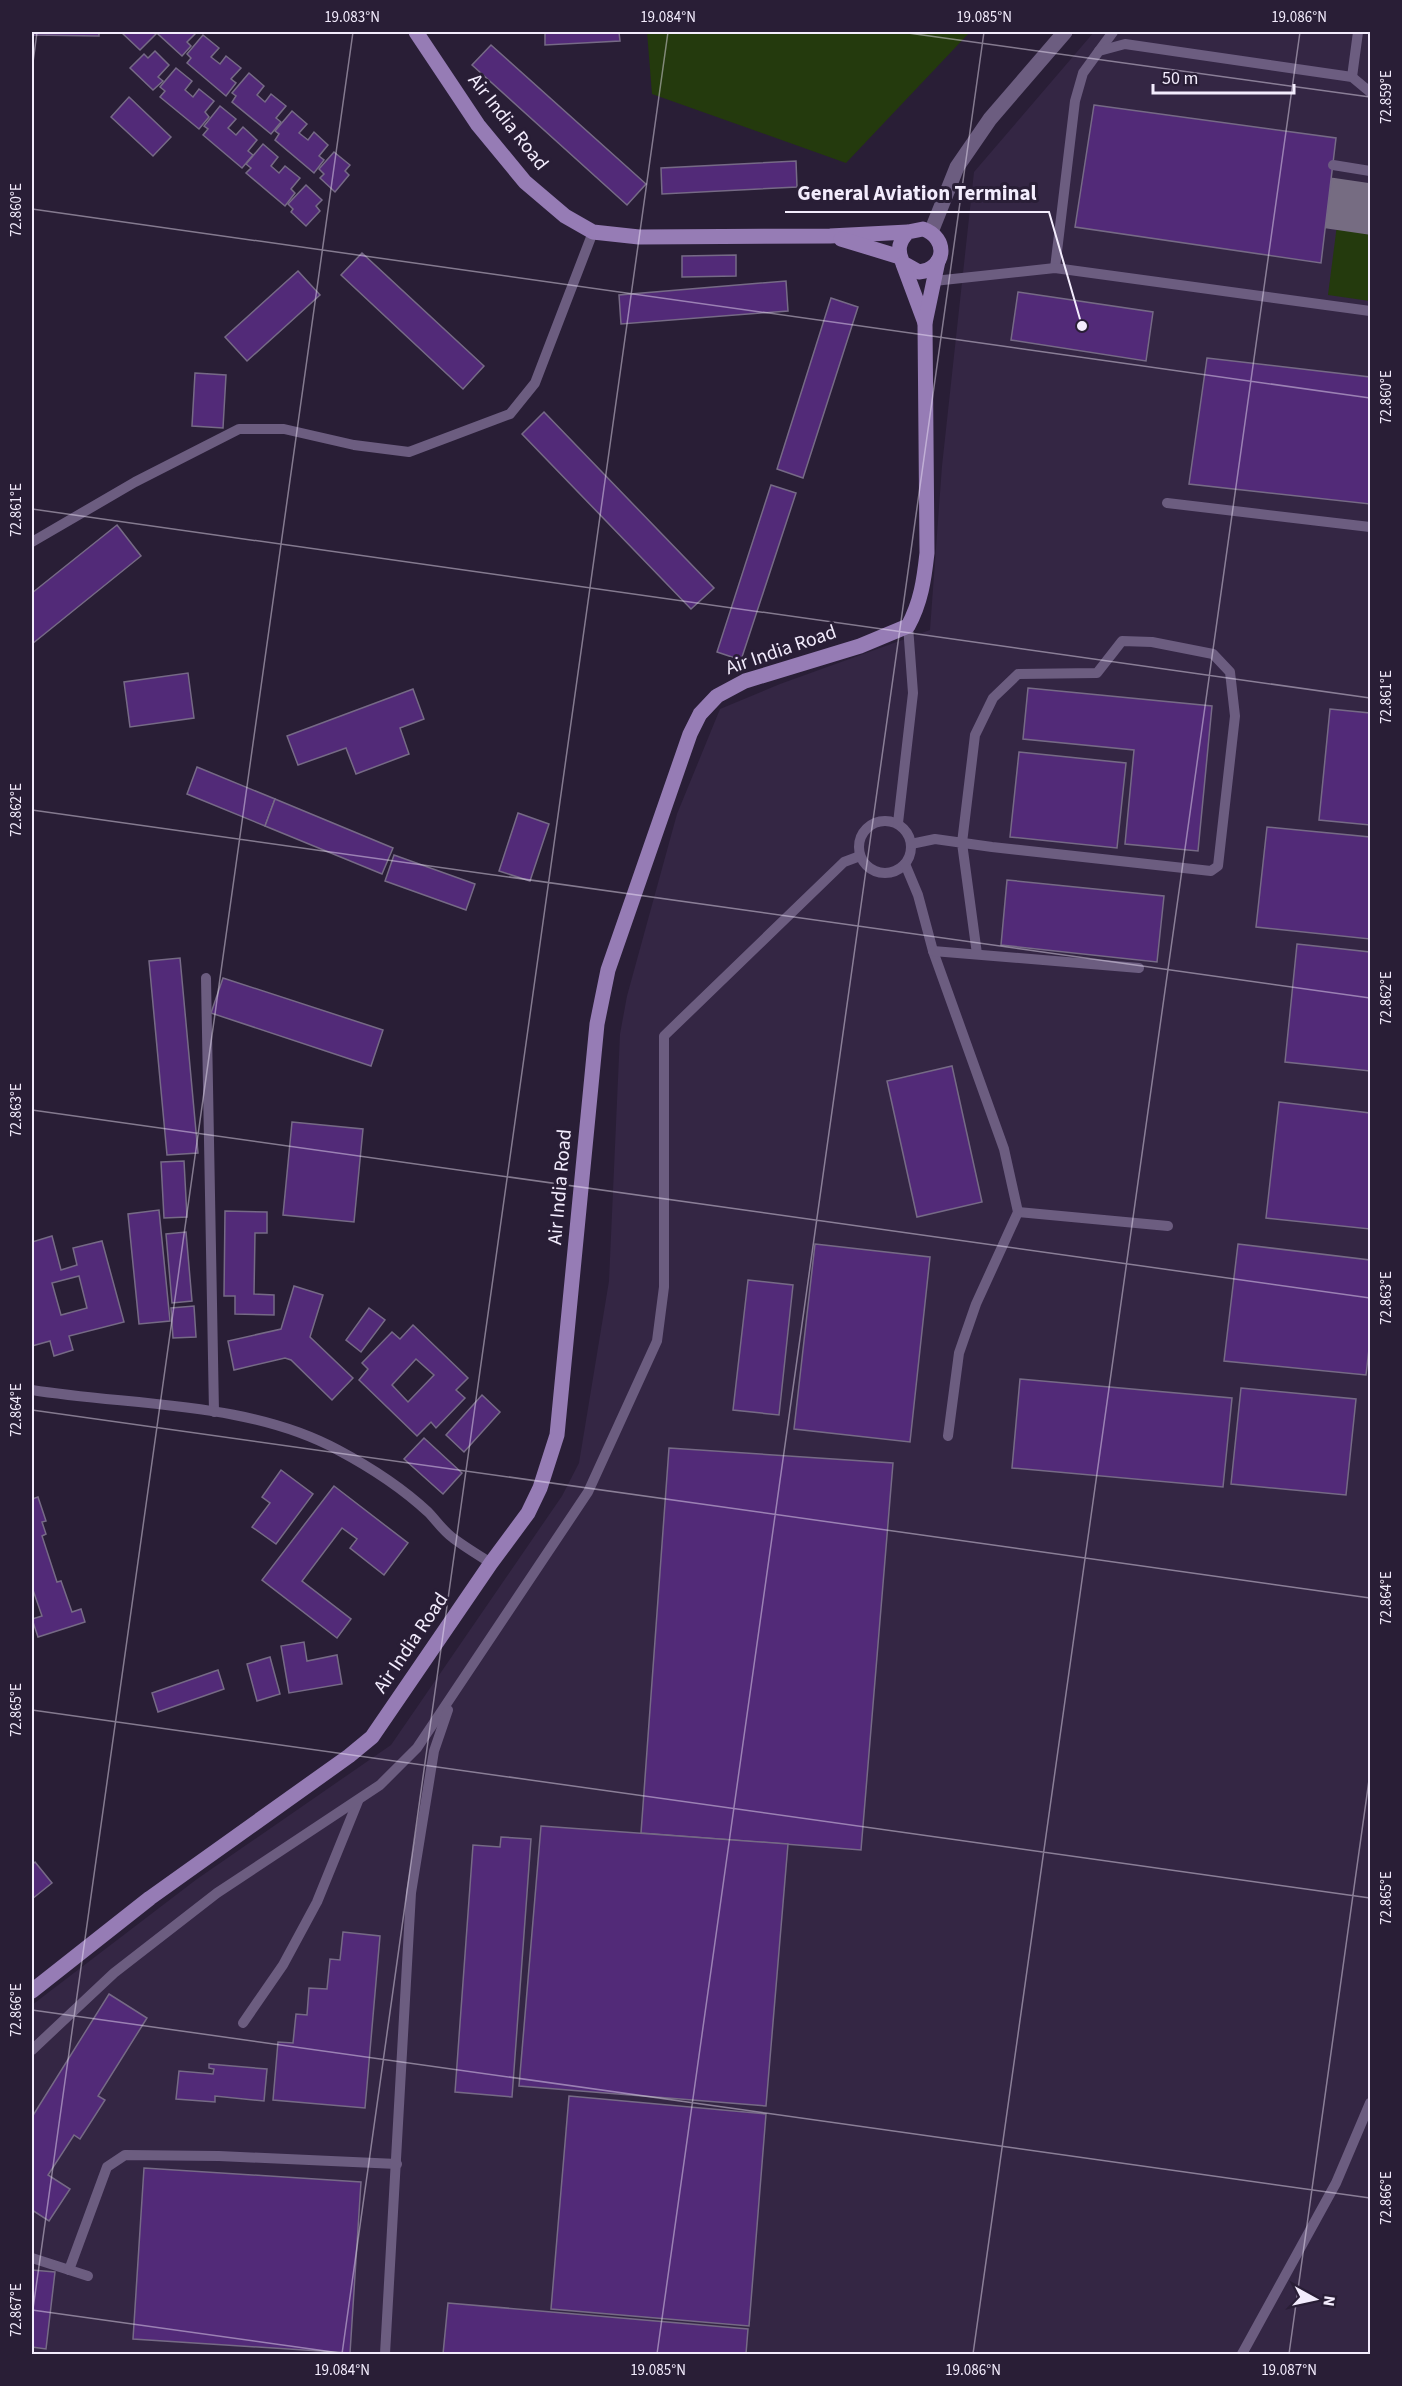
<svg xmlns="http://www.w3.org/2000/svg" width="1402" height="2386" viewBox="0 0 1402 2386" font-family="'Source Sans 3',sans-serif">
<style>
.built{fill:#342644}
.green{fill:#243a0d}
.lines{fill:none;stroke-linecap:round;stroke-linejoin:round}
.taxiway{stroke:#766c82;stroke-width:51}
.building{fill:#522a78;stroke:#766a86;stroke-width:1.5;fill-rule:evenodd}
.lane{stroke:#6c5d80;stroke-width:10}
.street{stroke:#6c5d80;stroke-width:15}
.secondary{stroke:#967cb5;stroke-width:15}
.ticks{fill:none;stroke:#f3ecfd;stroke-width:1.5;stroke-opacity:0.45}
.labels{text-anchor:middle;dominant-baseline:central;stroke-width:6;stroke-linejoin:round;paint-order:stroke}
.street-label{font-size:20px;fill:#f3ecfd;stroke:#291e36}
.leader{fill:none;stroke:#f3ecfd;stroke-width:2}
.callout-dot{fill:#f3ecfd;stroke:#291e36;stroke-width:2}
.callout-label{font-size:21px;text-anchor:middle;font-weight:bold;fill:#f3ecfd;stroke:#291e36;stroke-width:6;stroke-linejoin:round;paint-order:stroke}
.neatline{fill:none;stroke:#f3ecfd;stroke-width:2}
.ticks-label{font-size:15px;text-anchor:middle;fill:#f3ecfd}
</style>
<rect width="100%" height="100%" fill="#291e36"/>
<path class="built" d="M1094 32H1370V2354H32V2005L197 1879 391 1745 562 1496 579 1463 609 1281 620 1034 627 996 677 814 720 709 780 684 930 630 942 466 974 172Z"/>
<g class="green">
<path d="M647 32H970L846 163 652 94Z"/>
<path d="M1338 217 1370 221V301L1328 295Z"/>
</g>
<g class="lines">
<path class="taxiway" d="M1329 203 1370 209"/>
</g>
<g class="building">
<path d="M32 32H99V36L32 35Z"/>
<path d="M121 32H158L140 50Z"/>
<path d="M161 32H197L187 42 191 46 182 56 158 34Z"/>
<path d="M545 32H619L620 41 545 45Z"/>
<path d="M203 35 219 48 211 57 220 64 226 56 241 68 231 79 236 83 226 96 187 63 191 58 187 54Z"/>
<path d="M491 45 646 184 627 205 472 65Z"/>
<path d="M155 51 169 65 158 77 163 81 153 90 130 68 144 54 148 58Z"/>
<path d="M176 68 192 81 185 90 193 97 199 89 214 101 205 112 209 117 199 129 160 97 165 91 160 87Z"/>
<path d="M249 73 264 86 257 95 265 102 271 94 286 106 276 118 281 122 271 134 232 102 236 96 232 93Z"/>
<path d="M129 97 171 137 153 156 111 117Z"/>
<path d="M1094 105 1336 138 1321 263 1075 227Z"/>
<path d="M220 106 236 119 228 128 236 135 243 127 257 140 248 151 253 155 242 168 203 135 208 129 204 126Z"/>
<path d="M292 111 307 124 299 133 308 140 314 132 328 145 319 156 324 160 314 173 275 140 279 134 275 131Z"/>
<path d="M263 144 278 157 271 166 279 173 285 166 300 178 291 189 295 193 285 206 246 173 251 168 246 164Z"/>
<path d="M334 152 350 165 345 171 349 175 335 192 320 178 324 174 319 169Z"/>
<path d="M796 161 797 187 662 194 661 168Z"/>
<path d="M306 185 322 200 316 206 320 211 306 226 291 212 293 209 288 204Z"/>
<path d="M362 253 484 366 463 389 341 275Z"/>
<path d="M736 255V276L682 277V256Z"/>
<path d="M298 271 320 295 247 361 225 337Z"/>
<path d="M786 281 788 311 621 324 619 295Z"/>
<path d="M1018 292 1153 312 1146 361 1011 340Z"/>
<path d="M831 298 858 307 803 478 777 469Z"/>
<path d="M1207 358 1370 377V504L1189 484Z"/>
<path d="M195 373 226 375 223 428 192 426Z"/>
<path d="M544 412 714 588 691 609 522 434Z"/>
<path d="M771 485 796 493 741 660 717 652Z"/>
<path d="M117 525 141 556 32 644V593Z"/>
<path d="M188 673 194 718 130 727 124 682Z"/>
<path d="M1028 688 1212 706 1198 851 1125 844 1134 750 1023 739Z"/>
<path d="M413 689 424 719 400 728 409 754 356 774 346 748 298 765 287 736Z"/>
<path d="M1330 709 1370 713V825L1319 820Z"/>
<path d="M1019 752 1126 763 1117 848 1010 837Z"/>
<path d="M197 767 275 799 265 826 187 794Z"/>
<path d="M275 799 393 848 382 874 265 826Z"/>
<path d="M518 813 549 824 530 881 499 871Z"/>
<path d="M1267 827 1370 837V939L1256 927Z"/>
<path d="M394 855 475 884 466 910 385 881Z"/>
<path d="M1007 880 1164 896 1157 962 1001 945Z"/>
<path d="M1297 944 1370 952V1071L1285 1062Z"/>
<path d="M180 958 198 1153 167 1155 149 961Z"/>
<path d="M223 978 383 1030 371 1066 211 1013Z"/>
<path d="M952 1066 982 1202 917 1217 887 1081Z"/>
<path d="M1279 1102 1370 1113V1229L1266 1218Z"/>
<path d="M292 1122 363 1129 354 1222 283 1215Z"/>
<path d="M184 1161 187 1217 164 1218 161 1162Z"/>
<path d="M159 1210 170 1321 139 1324 128 1214Z"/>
<path d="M225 1211 267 1212V1233H255L254 1294 274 1295V1315L235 1314V1296H224Z"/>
<path d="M186 1232 192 1301 172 1303 166 1234Z"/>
<path d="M52 1236 61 1270 77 1265 73 1248 102 1241 124 1322 69 1336 73 1350 54 1356 50 1341 32 1346V1242ZM79 1276 87 1308 61 1315 52 1283Z"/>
<path d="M815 1244 930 1257 910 1442 794 1429Z"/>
<path d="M1238 1244 1370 1260V1340L1366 1375 1224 1361Z"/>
<path d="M748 1280 793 1285 779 1415 733 1410Z"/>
<path d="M294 1286 323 1295 310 1337 353 1378 332 1400 291 1360 285 1358 234 1370 228 1341 281 1329Z"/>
<path d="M194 1306 196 1337 173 1338 171 1308Z"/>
<path d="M369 1308 385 1320 361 1352 346 1340Z"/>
<path d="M413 1325 468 1378 456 1390 465 1398 436 1428 431 1422 417 1436 359 1380 368 1369 362 1363 392 1332 400 1339ZM416 1359 434 1375 408 1402 392 1385Z"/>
<path d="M1020 1379 1232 1398 1223 1487 1012 1468Z"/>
<path d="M1241 1388 1356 1399 1346 1495 1231 1484Z"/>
<path d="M482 1395 500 1412 464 1452 446 1435Z"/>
<path d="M424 1438 462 1473 443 1494 404 1459Z"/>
<path d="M669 1448 893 1463 861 1850 641 1833Z"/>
<path d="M281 1470 313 1494 276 1544 252 1527 270 1503 262 1497Z"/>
<path d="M334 1486 408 1543 384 1575 350 1548 357 1539 342 1528 302 1581 351 1619 337 1638 262 1580Z"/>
<path d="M38 1497 46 1521 42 1522 46 1534 42 1536 57 1582 61 1581 72 1612 81 1609 85 1622 38 1637 32 1619 42 1616 33 1590H32V1499Z"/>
<path d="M304 1642 307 1661 337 1655 342 1684 289 1693 281 1646Z"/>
<path d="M270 1657 280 1694 257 1701 247 1664Z"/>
<path d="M218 1670 224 1689 158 1712 152 1693Z"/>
<path d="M541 1826 788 1844 766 2106 519 2086Z"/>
<path d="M501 1837 531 1839 512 2097 455 2092 473 1845 500 1847Z"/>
<path d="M35 1862 52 1883 32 1899V1865Z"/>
<path d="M343 1932 380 1936 365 2108 273 2100 278 2042 293 2043 296 2014 307 2015 309 1988 327 1989 330 1959 340 1960Z"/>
<path d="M109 1994 147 2018 98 2096 105 2100 80 2139 74 2135 48 2175 70 2189 49 2221 32 2210V2117Z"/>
<path d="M209 2064 267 2069 264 2101 215 2096V2102L176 2099 179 2071 213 2074 214 2069 209 2068Z"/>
<path d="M569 2096 766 2114 749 2326 551 2309Z"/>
<path d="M144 2168 361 2182 350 2353 133 2339Z"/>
<path d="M32 2270 55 2272 46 2349 32 2347Z"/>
<path d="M448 2303 748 2329 746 2354H443Z"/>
</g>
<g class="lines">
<g class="lane">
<path d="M1099 51 1113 32"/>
<path d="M1352 77 1358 32"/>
<path d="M1333 165 1370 171"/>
<path d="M1055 268 1075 101 1083 73 1099 51 1125 44 1352 77 1370 92"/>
<path d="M934 281 1055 268 1370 311"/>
<path d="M1167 503 1370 527"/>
<path d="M32 542 135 482 239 429H284L354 445 409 452 510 414 535 383 593 232"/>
<circle cx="885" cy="847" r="26"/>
<path d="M898 823 913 693 908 626"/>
<path d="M911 844 935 839 992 847 1211 871 1218 866 1235 716 1230 672 1213 654 1152 642 1122 641 1097 673 1018 674 993 698 975 735 962 843 977 954"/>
<path d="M905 864 918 895 933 951 1004 1149 1018 1212 976 1304 959 1353 948 1436"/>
<path d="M933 951 1139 968"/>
<path d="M206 978 214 1412"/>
<path d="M1018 1212 1168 1226"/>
<path d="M32 1390C131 1406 248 1401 338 1450 370 1467 401 1487 428 1512 436 1520 443 1531 453 1538 465 1547 478 1555 491 1563"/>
<path d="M243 2023 283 1965 317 1902 358 1801"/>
<path d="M32 2050 114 1973 217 1893 380 1785 417 1748 588 1492 657 1341 664 1287V1036L844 862 860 856"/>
<path d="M32 2258 88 2276"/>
<path d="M69 2270 107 2167 125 2155 219 2156 397 2164"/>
<path d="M385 2354 411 1893 434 1751 448 1710"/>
<path d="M1242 2354 1336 2183 1370 2103"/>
</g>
<path class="street" d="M931 232 957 167 990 119 1065 32"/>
<g class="secondary">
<path d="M416 32 478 125 525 182 565 216 593 232 639 237 830 236 908 232 923 229C949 238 946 269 919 272L903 263C897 251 898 242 908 232"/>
<path d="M841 239 900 257"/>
<path d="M903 264 925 323"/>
<path d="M32 1991 150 1898 349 1756 372 1737 491 1563 528 1513 540 1488 557 1435 597 1024 608 970 690 734 700 714 717 696 745 681 860 646 908 626C921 602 924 580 927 553L925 323 938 261"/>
</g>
</g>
<path class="ticks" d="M901 32 1370 97M32 70 37 32M32 209 1370 398M32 509 1370 698M32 810 1370 998M32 1110 1370 1298M32 1410 1370 1598M32 1710 1370 1898M32 2010 1370 2198M32 2310 347 2354M32 2316 353 32M342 2354 668 32M657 2354 984 32M973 2354 1300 32M1289 2354 1370 1773"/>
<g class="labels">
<g class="street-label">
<text transform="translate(508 122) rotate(52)">Air India Road</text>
<text transform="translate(781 650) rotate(-19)">Air India Road</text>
<text transform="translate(560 1187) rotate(-85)">Air India Road</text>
<text transform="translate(411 1643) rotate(-56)">Air India Road</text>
</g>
</g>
<path class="leader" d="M1082 326L1049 212H785"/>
<circle class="callout-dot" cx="1082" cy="326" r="6"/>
<g class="callout-label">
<text x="917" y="200">General Aviation Terminal</text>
</g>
<rect width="1402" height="2386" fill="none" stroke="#291e36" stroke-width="66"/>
<g transform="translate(1315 2299) rotate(98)" stroke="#291e36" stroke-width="4.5" paint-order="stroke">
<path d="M0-4.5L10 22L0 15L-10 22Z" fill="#f3ecfd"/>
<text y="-9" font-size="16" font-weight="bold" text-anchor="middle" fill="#f3ecfd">N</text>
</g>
<path d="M1153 84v9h141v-9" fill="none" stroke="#f3ecfd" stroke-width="3"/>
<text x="1162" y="84" font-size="18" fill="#f3ecfd" stroke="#291e36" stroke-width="4.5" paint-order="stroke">50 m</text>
<rect x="33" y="33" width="1336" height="2320" class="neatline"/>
<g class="ticks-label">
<text x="352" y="22">19.083°N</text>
<text x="668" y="22">19.084°N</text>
<text x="984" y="22">19.085°N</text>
<text x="1299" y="22">19.086°N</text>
<text transform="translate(1386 97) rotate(-90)" y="5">72.859°E</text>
<text transform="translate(16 210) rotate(-90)" y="5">72.860°E</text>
<text transform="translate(1386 397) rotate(-90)" y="5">72.860°E</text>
<text transform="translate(16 510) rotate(-90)" y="5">72.861°E</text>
<text transform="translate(1386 697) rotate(-90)" y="5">72.861°E</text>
<text transform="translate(16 810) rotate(-90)" y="5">72.862°E</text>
<text transform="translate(1386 998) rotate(-90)" y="5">72.862°E</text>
<text transform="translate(16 1110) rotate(-90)" y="5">72.863°E</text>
<text transform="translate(1386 1298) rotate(-90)" y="5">72.863°E</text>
<text transform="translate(16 1410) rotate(-90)" y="5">72.864°E</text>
<text transform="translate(1386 1598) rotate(-90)" y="5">72.864°E</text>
<text transform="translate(16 1710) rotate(-90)" y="5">72.865°E</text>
<text transform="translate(1386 1898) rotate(-90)" y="5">72.865°E</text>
<text transform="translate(16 2010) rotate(-90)" y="5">72.866°E</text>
<text transform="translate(1386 2198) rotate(-90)" y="5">72.866°E</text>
<text transform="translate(16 2310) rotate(-90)" y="5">72.867°E</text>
<text x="342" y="2375">19.084°N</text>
<text x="658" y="2375">19.085°N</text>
<text x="973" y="2375">19.086°N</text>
<text x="1289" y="2375">19.087°N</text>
</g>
</svg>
